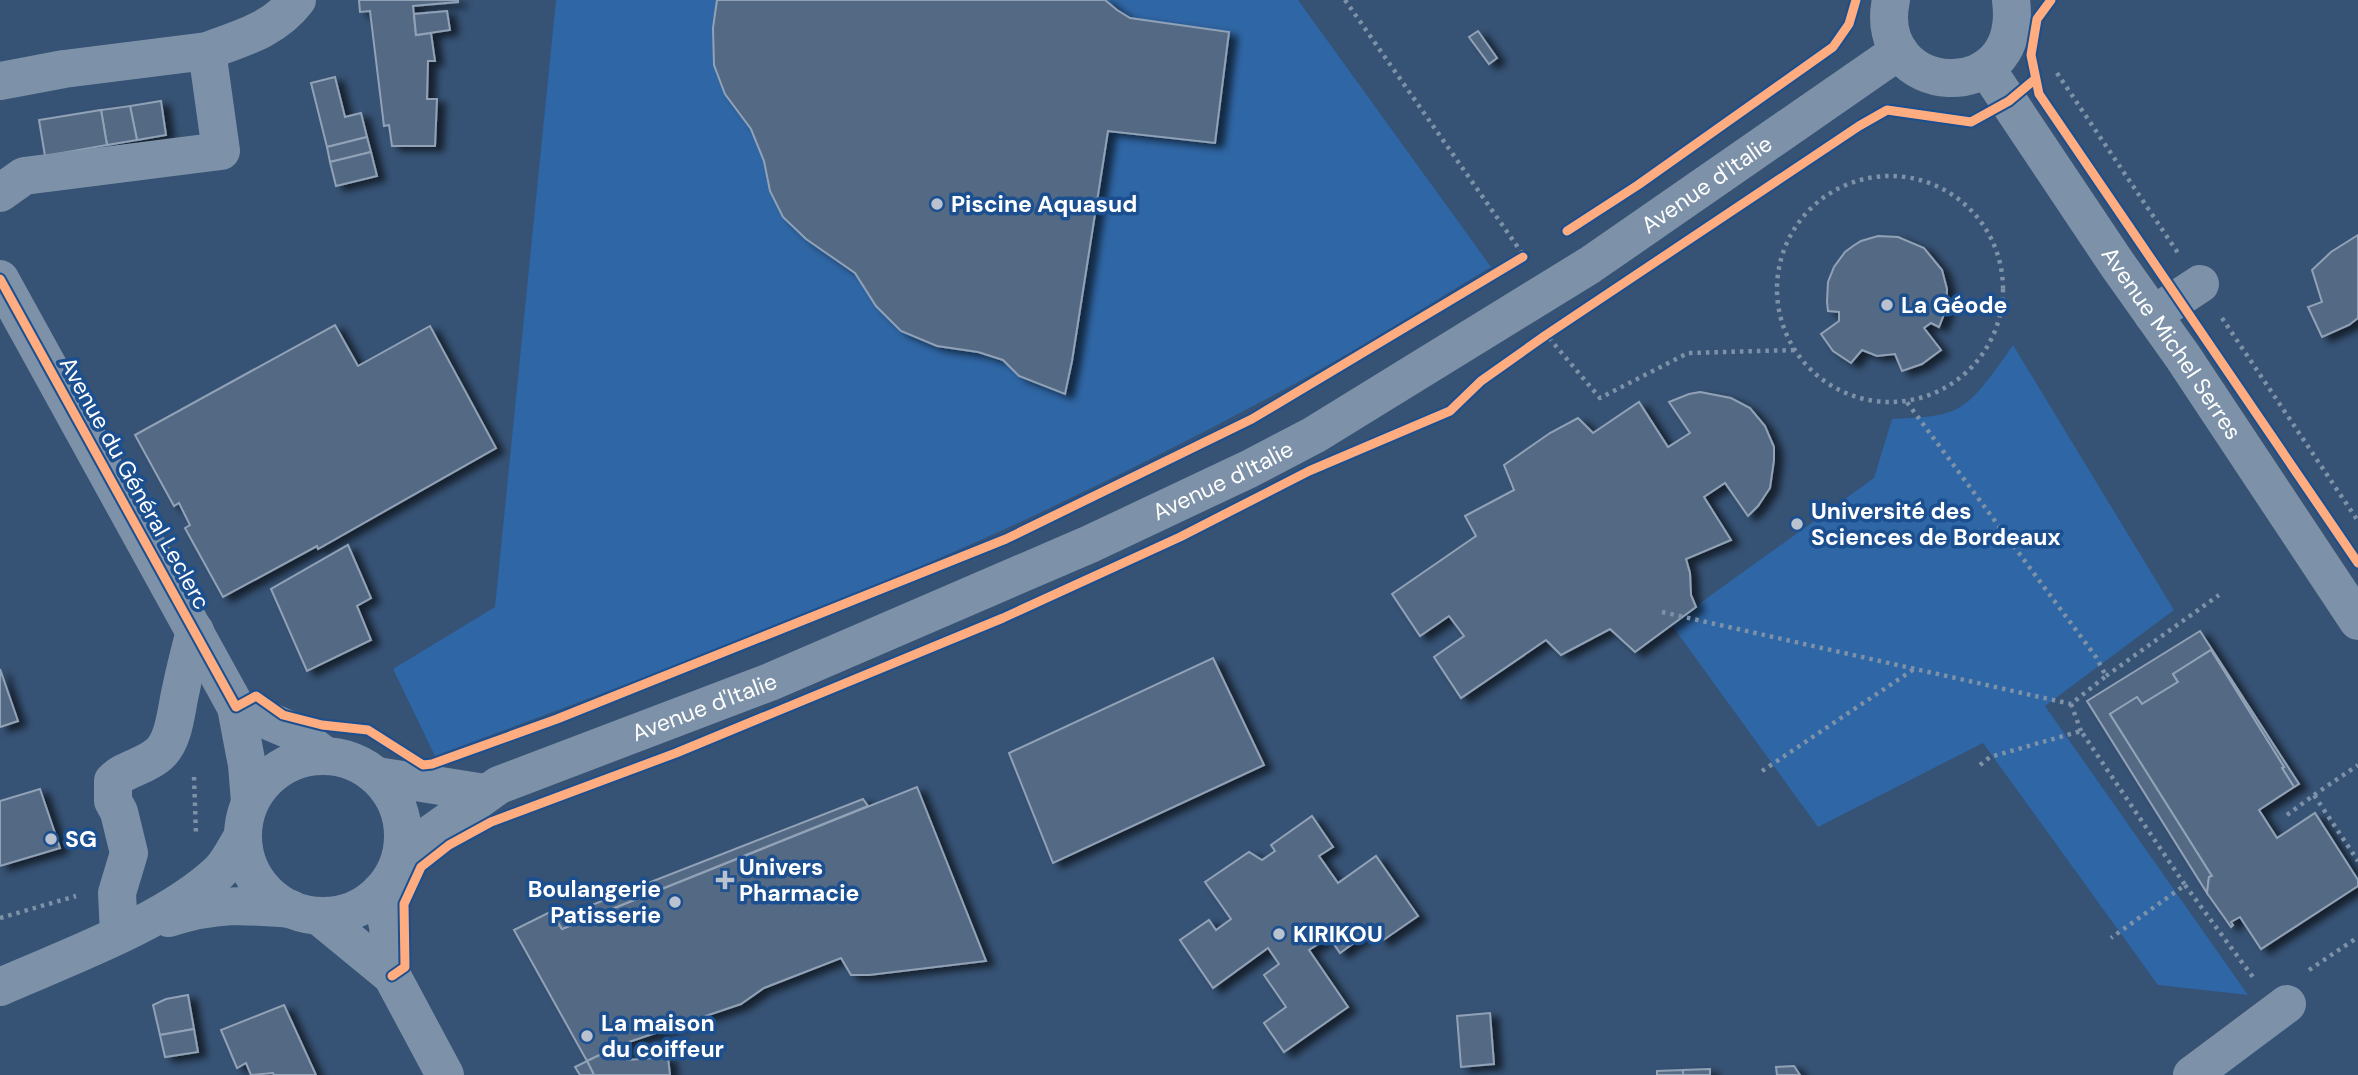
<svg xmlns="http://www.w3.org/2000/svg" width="2358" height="1075" viewBox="0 0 2358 1075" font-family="'DM Sans',sans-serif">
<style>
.green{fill:#2f66a5}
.building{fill:#526984;stroke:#92a2b6;stroke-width:2;filter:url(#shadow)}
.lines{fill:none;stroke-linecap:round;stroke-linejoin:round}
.path{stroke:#7d92a8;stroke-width:4.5;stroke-dasharray:3.5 5;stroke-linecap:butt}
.minor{stroke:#7d92a8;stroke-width:38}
.cycleway-casing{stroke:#1b4f8f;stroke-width:13}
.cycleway{stroke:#ffac80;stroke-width:9}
.poi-dot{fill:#b9c2ce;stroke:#1b4f8f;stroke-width:2.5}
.labels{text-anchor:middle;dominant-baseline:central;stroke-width:7;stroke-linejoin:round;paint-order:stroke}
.street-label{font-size:23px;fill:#fff;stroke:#1b4f8f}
.poi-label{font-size:23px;font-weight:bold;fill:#fff;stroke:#1b4f8f;text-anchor:start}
</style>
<defs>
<filter id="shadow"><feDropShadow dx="8" dy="4.5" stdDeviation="3.5" flood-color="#0009"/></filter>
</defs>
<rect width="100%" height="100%" fill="#365274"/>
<g class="green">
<path d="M556 0H1298L1491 267C1436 300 1381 335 1325 367 1230 420 1132 469 1033 516 838 607 636 681 435 756L393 669 495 607Z"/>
<path d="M2013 345 2174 610 2045 706 2248 995 2158 985 1983 743 1818 827 1671 624 1874 478 1892 419C1915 417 1944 419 1963 405 1980 394 2001 362 2013 345Z"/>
</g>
<g class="building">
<path d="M359 0H458V2L413 6 416 35 431 33 435 61H428L427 99H437L435 146H392L389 125 384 126 370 11 360 12Z"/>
<path d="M717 0H1105L1117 10 1130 18 1229 32 1215 143 1108 131 1072 361 1065 394 1019 376 1003 360 978 352 937 346 901 331 876 306 855 273 806 239 783 217 770 191 764 161 751 129 725 94 714 65 713 28Z"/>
<path d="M447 11 450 30 416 35 414 14Z"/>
<path d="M1478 31 1497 58 1489 64 1469 37Z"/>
<path d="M335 77 345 117 361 113 367 137 327 147 311 83Z"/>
<path d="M161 101 166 135 137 140 130 106Z"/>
<path d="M130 106 137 140 107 145 101 110Z"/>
<path d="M101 110 107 145 45 156 39 120Z"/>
<path d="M367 137 371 152 330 162 327 147Z"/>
<path d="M371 152 377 176 336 186 330 162Z"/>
<path d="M2358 235V318L2349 325 2322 337 2308 307 2322 302 2312 270 2331 252Z"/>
<path d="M1878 236 1898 237 1924 248 1942 270 1947 289 1946 309 1939 327 1931 323 1924 328 1941 350 1922 364 1902 371 1895 354 1877 356 1862 350 1851 363 1833 351 1821 334 1839 321V312L1828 311 1827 302 1828 282 1834 267 1845 252 1853 246 1861 241Z"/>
<path d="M335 325 358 366 430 326 496 448 318 549 317 546 223 597 185 528 190 525 179 503 174 506 135 435Z"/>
<path d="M1700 392 1731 398 1750 408 1765 426 1774 447V460L1770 488 1758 506 1748 516 1725 483 1704 497 1731 540 1686 559 1690 573 1691 595 1696 607 1635 652 1610 629 1561 655 1546 640 1461 698 1434 657 1464 636 1449 616 1420 636 1392 594 1476 536 1465 516 1514 490 1504 465 1550 433 1578 418 1593 433 1639 402 1668 447 1690 433 1669 402 1689 394Z"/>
<path d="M348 545 371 598 357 606 371 640 307 671 271 589Z"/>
<path d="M2200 631 2299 784 2294 787 2282 768 2284 767 2211 650 2173 674 2178 682 2142 704 2137 697 2110 714 2212 876 2209 877 2207 893 2087 701Z"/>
<path d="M2211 650 2284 767 2282 768 2294 787 2259 810 2277 838 2315 813 2358 880V886L2261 949 2240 917 2231 922 2233 925 2231 927 2207 893 2209 877 2212 876 2110 714 2137 697 2142 704 2178 682 2173 674Z"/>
<path d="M1213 658 1264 765 1053 863 1009 753Z"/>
<path d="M0 669 18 721 0 727Z"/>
<path d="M917 787 986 961 869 975H851L841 958 764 988 741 1004 623 1044 587 1061 514 930 550 912 562 929Z"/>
<path d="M40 789 60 848 0 866V801Z"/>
<path d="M863 799 868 806 562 929 556 919Z"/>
<path d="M1312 816 1333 847 1319 856 1338 883 1376 856 1418 916 1382 941 1373 929 1340 953 1329 937 1309 950 1348 1007 1284 1052 1264 1023 1286 1007 1264 975 1279 964 1268 948 1213 988 1180 940 1209 920 1216 930 1231 919 1205 882 1249 852 1262 860 1275 851 1271 845Z"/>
<path d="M188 995 194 1029 160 1035 153 1005 166 999Z"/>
<path d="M284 1005 316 1075H274L273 1073 251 1075 246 1063 237 1068 221 1030Z"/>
<path d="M1490 1013 1494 1064 1461 1067 1457 1016Z"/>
<path d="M194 1029 198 1052 165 1057 160 1035Z"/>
<path d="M623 1044 627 1060 668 1057 670 1075H594L587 1061Z"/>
<path d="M587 1061 594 1075H580L575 1067Z"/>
<path d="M1794 1066 1800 1075H1777L1776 1067Z"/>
<path d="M1710 1069V1075H1683V1070Z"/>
<path d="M1683 1070V1075H1657V1071Z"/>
</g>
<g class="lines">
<g class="path">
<path d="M1345 0 1524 256"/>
<path d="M1836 43 1849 24"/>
<path d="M2057 73 2178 253"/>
<circle cx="1890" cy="289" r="113"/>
<path d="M2222 318 2358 521"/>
<path d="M1549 338 1600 398 1688 353 1796 350"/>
<path d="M1662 612 2071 704 2106 676 2096 657 1906 401"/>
<path d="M2106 676 2219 595"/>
<path d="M2071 704 2081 731"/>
<path d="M1980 765 1990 757 2081 731 2185 885 2111 938"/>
<path d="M1762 771 1914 669"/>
<path d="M194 777 196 834"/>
<path d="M2314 795 2358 765"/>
<path d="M2287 815 2314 795 2358 861"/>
<path d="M2185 885 2255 980"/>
<path d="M0 918 76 896"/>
<path d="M2309 970 2358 937"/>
</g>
<g class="minor">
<path d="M1891 0C1870 97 2025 111 2011 0"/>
<path d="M207 51C242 38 274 30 297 0"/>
<path id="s1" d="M1986 68 2117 264 2183 357 2358 621"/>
<path d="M0 81 64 69 207 51 221 151 24 176 0 193"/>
<path d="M0 279 236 707 247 765 250 802"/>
<path d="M2153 315 2200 284"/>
<path d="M236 707 292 731 324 755"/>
<circle cx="323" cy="836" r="80"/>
<path d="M377 776 485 793"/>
<path id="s2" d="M401 855 499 785 770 682 1090 544 1249 469 1314 435 1590 265 1899 51"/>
<path d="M380 892 388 926 392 976"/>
<path d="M319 916 392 976 445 1075"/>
<path d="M169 918C216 903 244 905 291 909"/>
<path d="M119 934 117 893 129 853 119 812 113 801V781C125 768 145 767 159 754 175 740 176 709 181 689 185 669 190 650 195 631"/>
<path d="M0 987C68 957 166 922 219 872 229 863 235 848 243 836"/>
<path d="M2192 1075 2287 1004"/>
</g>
<defs>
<g id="cycleway">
<path d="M2051 0 2037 19 2031 55 2039 94 2358 563"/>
<path d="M1567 231 1638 185 1833 47 1849 24 1856 0"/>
<path d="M0 279 236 707 256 696 283 715 322 725 368 730 423 765 432 764 557 719 1006 539 1252 419 1523 257"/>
<path d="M392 976 405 967 404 904 421 867 449 845 491 822 676 753 1003 618 1180 537 1309 471 1450 411 1481 381 1546 335 1859 126 1887 110 1971 122 2009 101 2034 80"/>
</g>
</defs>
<use href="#cycleway" class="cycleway-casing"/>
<use href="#cycleway" class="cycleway"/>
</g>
<g class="poi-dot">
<circle cx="937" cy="204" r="7"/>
<circle cx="1887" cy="305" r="7"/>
<circle cx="1797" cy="524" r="7"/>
<circle cx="51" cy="839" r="7"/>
<path d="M721.5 869.5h7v7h7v7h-7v7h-7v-7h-7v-7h7z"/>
<circle cx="675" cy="902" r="7"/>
<circle cx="1279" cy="934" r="7"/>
<circle cx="587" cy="1036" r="7"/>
</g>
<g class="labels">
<g class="street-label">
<text stroke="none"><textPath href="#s2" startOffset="1474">Avenue d'Italie</textPath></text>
<text stroke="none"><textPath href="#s1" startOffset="332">Avenue Michel Serres</textPath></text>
<text stroke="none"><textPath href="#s2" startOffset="906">Avenue d'Italie</textPath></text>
<text transform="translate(135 483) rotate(61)">Avenue du Général Leclerc</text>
<text stroke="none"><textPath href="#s2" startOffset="340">Avenue d'Italie</textPath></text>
</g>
<g class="poi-label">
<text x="951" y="204">Piscine Aquasud</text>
<text x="1901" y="305">La Géode</text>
<text x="1811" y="511">Université des<tspan x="1811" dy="26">Sciences de Bordeaux</tspan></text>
<text x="65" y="839">SG</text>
<text x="739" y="867">Univers<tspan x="739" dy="26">Pharmacie</tspan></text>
<text x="661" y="889" text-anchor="end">Boulangerie<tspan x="661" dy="26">Patisserie</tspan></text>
<text x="1293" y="934">KIRIKOU</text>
<text x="601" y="1023">La maison<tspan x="601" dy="26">du coiffeur</tspan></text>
</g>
</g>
</svg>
